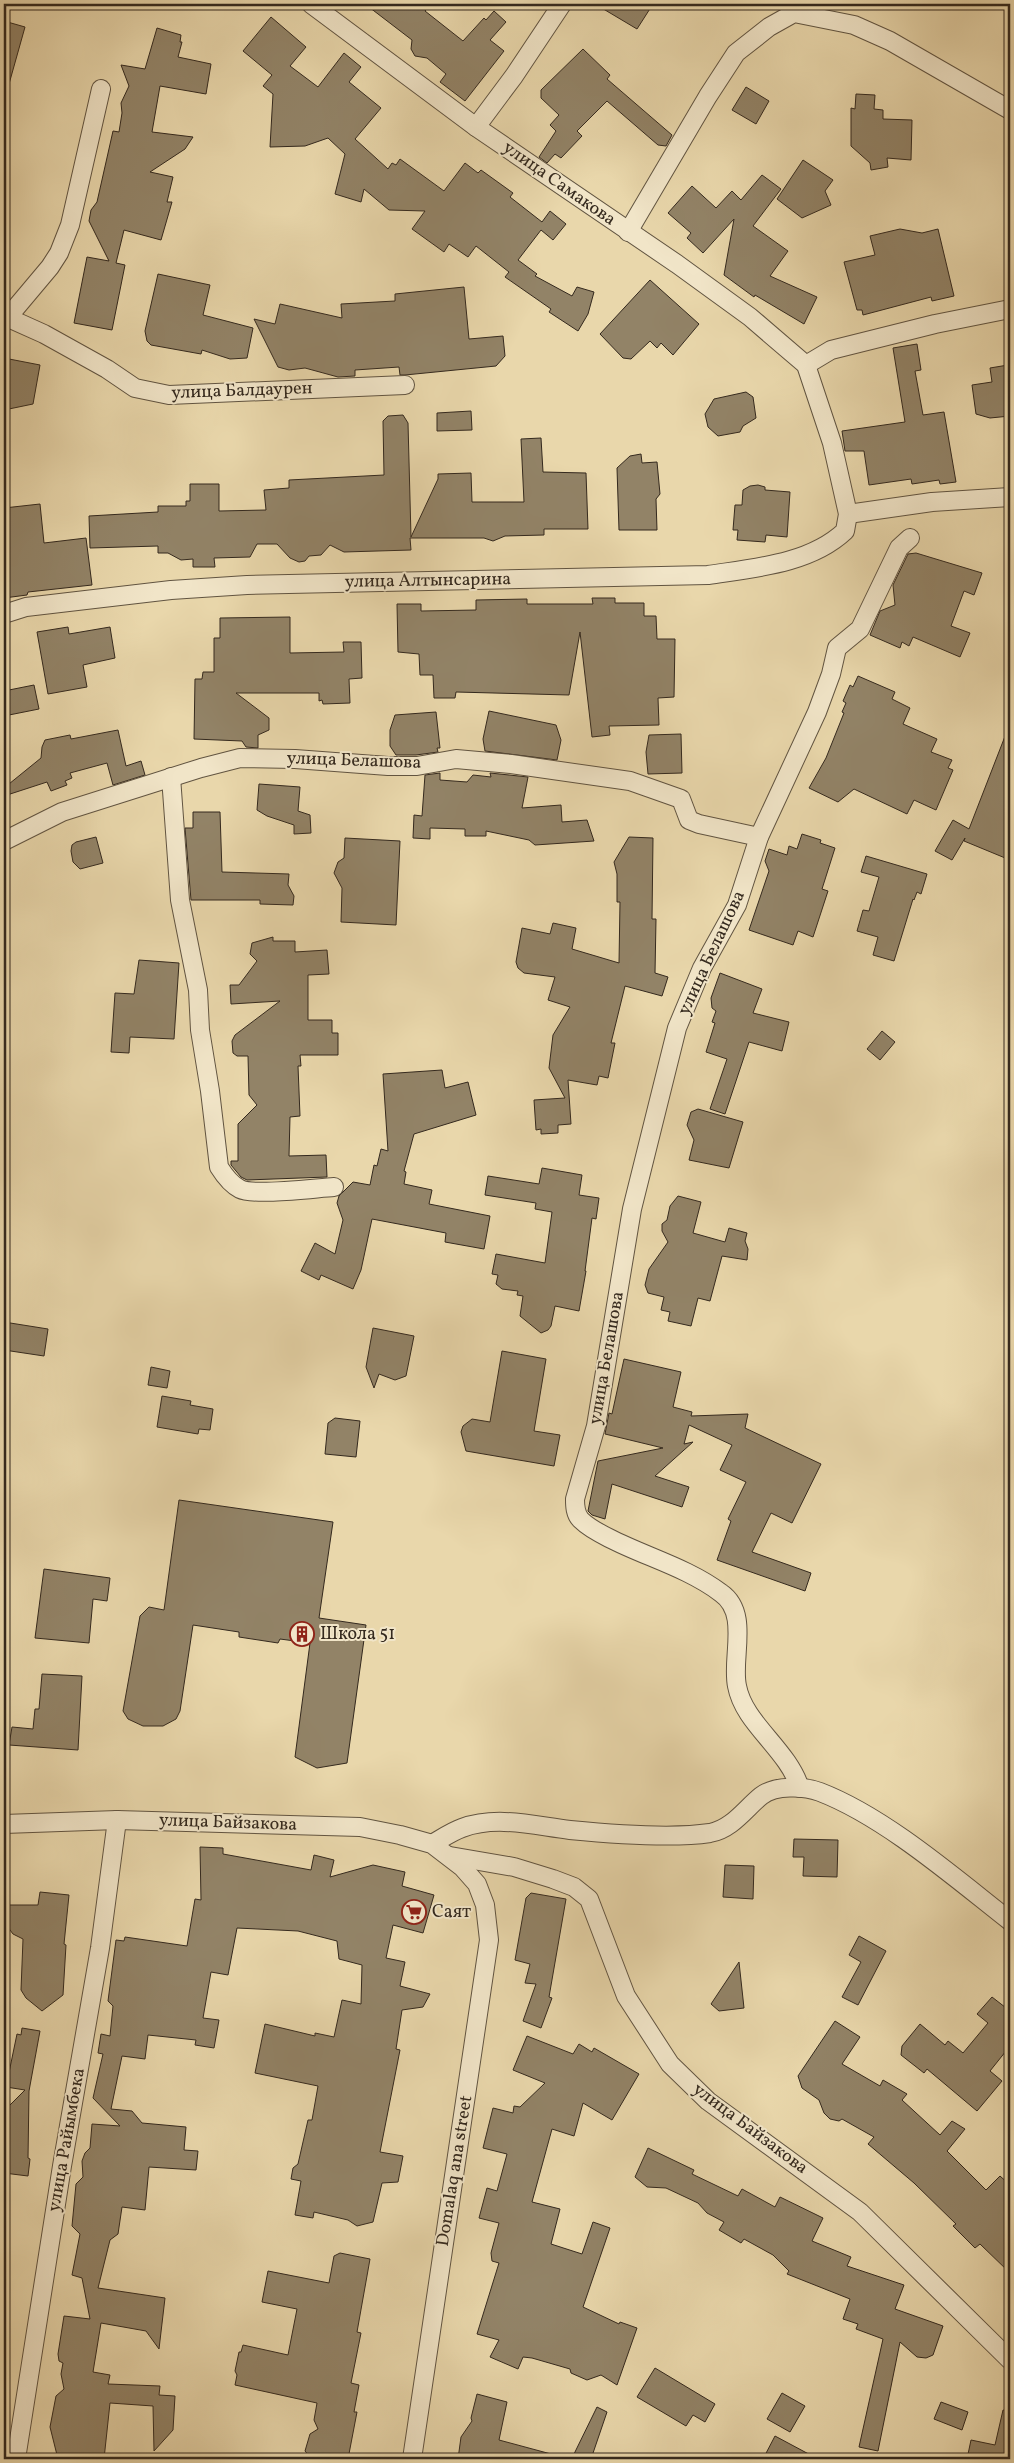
<svg xmlns="http://www.w3.org/2000/svg" width="1014" height="2463" viewBox="0 0 1014 2463" font-family="Vollkorn,serif">
<style>
.building{fill:#928367;stroke:#34291e}
.lines{fill:none;stroke-linecap:round;stroke-linejoin:round}
.minor-casing{stroke:#615441;stroke-width:20}
.minor{stroke:#f1e5c8;stroke-width:18}
.labels{text-anchor:middle;dominant-baseline:central;stroke-width:4;stroke-linejoin:round;paint-order:stroke}
.street-label{font-size:18px;fill:#34291e;stroke:#f1e5c8}
.poi-label{font-size:18px;fill:#34291e;stroke:#f1e5c8;text-anchor:start}
</style>
<rect width="100%" height="100%" fill="#e9d7ab"/>
<filter id="stains"><feTurbulence type="fractalNoise" baseFrequency=".004" numOctaves="4"/><feColorMatrix values="0 0 0 0 .2 0 0 0 0 .09 0 0 0 0 .02 0 0 0 .5 -.17"/></filter>
<radialGradient id="worn" r=".72"><stop offset=".6" stop-color="#630" stop-opacity="0"/><stop offset="1" stop-color="#630" stop-opacity=".3"/></radialGradient>
<g class="building">
<path d="M365 4H431L425 11 463 41 484 18 486 20 494 11 506 22 490 40 504 51 465 101 440 82 446 74 427 58 415 56 411 49 412 40Z"/>
<path d="M595 4H653L637 29Z"/>
<path d="M271 17 306 47 290 66 318 87 344 53 361 67 349 82 381 108 355 139 388 169 392 163 396 165 400 159 444 191 465 163 478 173 481 170 513 193 510 197 542 222 550 211 566 224 553 240 541 230 518 260 537 274 535 276 572 296 577 287 594 292 588 314 578 331 549 312 551 309 505 277 509 272 476 246 468 257 449 244 444 252 412 229 425 211 389 210 364 189 361 202 335 194 345 154 328 138 305 146 270 147 273 94 263 86 272 75 243 51Z"/>
<path d="M4 21 25 27 9 84H4Z"/>
<path d="M157 28 181 35 180 42H182L178 57 211 64 206 94 160 86 152 132 193 137 185 149 150 172 173 177 167 202H172L161 240 124 230 116 263 125 265 112 330 74 323 87 257 109 261 89 221 91 210 97 202 113 131 119 132 122 113 121 103 129 86 121 65 145 69Z"/>
<path d="M583 49 610 75 607 79 672 135 666 146 658 145 607 101 577 131 582 136 561 158 555 154 547 163 539 157 556 131 550 125 559 115 541 98V90Z"/>
<path d="M746 87 769 101 756 124 732 110Z"/>
<path d="M856 94 875 95 874 109 883 110V119L912 120 911 160 887 158 888 167 871 170 870 163 851 146V108L855 109Z"/>
<path d="M803 160 833 180 825 191 831 205 802 218 777 199Z"/>
<path d="M762 175 781 189 753 226 788 251 770 276 817 297 804 324 755 295 754 297 724 275 734 219 703 253 687 238 691 233 668 213 692 186 716 208 732 191 741 200Z"/>
<path d="M900 229 922 233 938 229 954 296 932 301 931 297 863 315 862 310H857L844 262 875 255 870 236Z"/>
<path d="M158 274 210 285 203 315 253 328 247 358 230 359 202 350 201 354 151 345 147 341 145 331Z"/>
<path d="M650 280 699 324 673 355 661 343 657 348 650 341 631 359 623 358 600 334Z"/>
<path d="M464 287 469 339 503 336 505 356 496 366 405 375H400L399 367 355 370V376L338 377 305 368 289 370 278 367 254 319 275 324 280 304 342 318 341 304 395 301V294Z"/>
<path d="M917 344 921 370 915 371 923 415 944 412 956 482 940 484 939 480 912 484 911 479 869 485 864 451H845L842 431 905 422 893 348Z"/>
<path d="M4 358 40 365 33 404 4 410Z"/>
<path d="M1008 365 1010 416 990 418 976 414 972 385 992 382 990 368Z"/>
<path d="M746 392 753 397 756 418 743 426 740 432 718 436 708 427 705 414 714 399Z"/>
<path d="M471 411 472 430 437 431V413Z"/>
<path d="M403 415 408 423 411 537 438 479V474L471 473 472 502H524L521 439 541 438 543 472 586 473 588 529H544V535L505 536 493 541 484 538H410L411 550 344 552 330 545 321 555 309 556 305 561 299 562 290 558 277 544H257L250 557 214 558 215 567H193V559L181 560 168 553H158V546L90 548 89 516 158 512V506H186V501H190V484H219V511L266 510 264 490 289 488V480L384 475 383 421 388 416Z"/>
<path d="M641 454 642 463 657 462 660 494 656 499 657 530H619L617 468 630 456Z"/>
<path d="M758 485 765 487V490L790 492 787 537 766 535 765 542 737 540 738 530H733L735 505H742L743 490 750 486Z"/>
<path d="M40 504 44 543 86 538 92 585 28 592 27 595 4 598V508Z"/>
<path d="M916 553 982 573 974 595 964 591 951 626 970 633 960 657 913 637 909 646 902 642 900 648 870 635 880 611 895 605 893 585 908 554Z"/>
<path d="M592 598H615V603H644V616H656L657 639H675L674 697 658 698 659 725 609 726 610 735 592 737 580 632 569 695 456 692 455 698H434L433 675H420L419 654 398 652 397 604H421V611L476 610V600L527 599V604H593Z"/>
<path d="M290 617V653L344 652 343 642H361L362 678 349 679 350 703 323 704 322 700 319 701V693H236L269 718V730L258 735V748L246 747 242 741 194 739 195 679H202L203 672H214V638H220V618Z"/>
<path d="M68 627 69 634 110 627 115 658 83 665 87 687 48 694 37 632Z"/>
<path d="M858 676 895 692 892 699 910 708 903 724 937 739 931 752 952 760 948 768 953 770 936 810 914 800 907 814 854 789 838 802 809 788 826 758 844 713 842 712 846 703 843 701 850 685 853 687Z"/>
<path d="M34 685 39 709 4 716V691Z"/>
<path d="M489 711 556 725 561 740 557 760 485 751 483 739Z"/>
<path d="M436 712 440 748H437L438 752 416 755H396L390 746V730L395 715Z"/>
<path d="M1009 726 1010 860 964 841 965 838 952 860 935 851 953 820 969 829Z"/>
<path d="M118 730 126 766 141 761 145 775 113 785 107 763 70 773 72 778 65 781 67 785 51 791 47 782 4 796V788L41 758 42 747 45 740 70 735 71 739Z"/>
<path d="M681 734 682 773 648 774 646 752 649 735Z"/>
<path d="M440 773V780L467 782 473 775 491 777 490 773 528 777 522 808 561 805 562 822 587 820 594 841 535 845 529 840 486 831V836H465V829L430 828V839L413 838 414 815 422 816 425 775Z"/>
<path d="M259 784 300 787 298 811 310 815 311 833 294 834V825L267 816 257 810Z"/>
<path d="M193 812H220L222 872 289 874 288 885 294 896 293 905 260 904V900H191L185 828H193Z"/>
<path d="M802 834 821 840 820 843 835 848 822 889 828 891 813 937 798 931 793 945 749 930 769 871 765 861 769 849 787 855 789 846 797 849Z"/>
<path d="M96 837 103 863 80 869 73 862 71 851 72 845 76 842Z"/>
<path d="M629 837 653 838 652 919H656L655 973 668 977 662 996 625 986 611 1043H615L608 1078 599 1076 597 1085 568 1080 571 1124 558 1125V1133L541 1134V1129L536 1130 534 1100 565 1098 549 1068 553 1035 570 1007 548 1000 555 977 524 973 518 968 516 962 522 928 550 934 553 923 576 928 572 949 619 963 620 902H617V874L614 862Z"/>
<path d="M345 838 400 841 396 925 341 922 342 888 334 873 338 862 344 858Z"/>
<path d="M866 856 927 874 921 894 917 892 914 900 913 899 894 961 873 955 878 937 857 931 863 910 869 911 879 877 861 872Z"/>
<path d="M273 937V941H295V952L327 950 329 974 308 975V1020H332V1033H338V1055H300L301 1066H298L300 1116 290 1117 289 1156 326 1155 327 1177 247 1180 241 1177 231 1165V1161H238V1124L257 1105 249 1095 248 1056H237L233 1053 232 1041 235 1035 280 1001 231 1004 230 985H239L257 961 250 954 252 943Z"/>
<path d="M139 960 179 963 174 1039 130 1037 129 1053 111 1052 115 993 134 994Z"/>
<path d="M720 973 762 989 753 1013 789 1022 782 1051 749 1042 725 1114 710 1109 727 1059 706 1052 715 1023 712 1022 716 1011 712 1008 711 998Z"/>
<path d="M882 1031 895 1042 880 1060 867 1049Z"/>
<path d="M442 1070 445 1088 468 1082 476 1115 414 1134 404 1171 406 1172 404 1184 432 1190 429 1204 490 1216 484 1249 445 1242 446 1233 372 1219 361 1270 353 1289 321 1275 319 1280 301 1271 315 1243 335 1254 343 1220 337 1203 339 1196 353 1182 370 1185 374 1165 377 1166 381 1149 388 1151 383 1074Z"/>
<path d="M698 1109 743 1122 729 1168 689 1160 694 1140 687 1125 691 1112Z"/>
<path d="M542 1168 582 1175 579 1195 599 1198 596 1219 592 1218 585 1271H586L579 1311 555 1306 551 1326 548 1330 541 1333 520 1316 523 1296 517 1295 518 1291 502 1289 496 1284 498 1275 492 1274 496 1254 545 1263 552 1212 535 1209 536 1203 485 1195 488 1176 539 1184Z"/>
<path d="M678 1196 701 1202 693 1233 725 1242 729 1228 747 1233 745 1241 748 1249 747 1260 722 1256 710 1301 698 1298 691 1326 668 1321 670 1312 661 1310 664 1297 648 1293 645 1285 649 1269 668 1242 662 1231V1224L667 1220 670 1206Z"/>
<path d="M4 1322 48 1329 44 1356 4 1350Z"/>
<path d="M373 1328 414 1336 406 1376 395 1380 379 1374 374 1388 366 1367Z"/>
<path d="M502 1351 546 1359 534 1431 560 1435 554 1466 466 1451 461 1432 463 1426 472 1419 490 1422Z"/>
<path d="M624 1359 681 1372 673 1407 692 1412 691 1416 748 1414 745 1428 821 1464 792 1523 771 1513 752 1552 811 1573 805 1591 717 1560 731 1521 728 1519 746 1482 720 1470 732 1445 689 1425 684 1444 693 1442 655 1476 689 1487 682 1507 612 1484 605 1519 592 1515 588 1511 598 1461 663 1448 605 1434 609 1413 612 1414Z"/>
<path d="M151 1367 170 1371 167 1388 148 1385Z"/>
<path d="M162 1396 191 1401 190 1405 213 1409 210 1430 199 1429 198 1434 157 1427Z"/>
<path d="M335 1418 360 1421 356 1457 325 1454 328 1423Z"/>
<path d="M179 1500 333 1522 319 1618 366 1625 347 1763 317 1768 295 1757 310 1643 280 1639 278 1643 239 1637V1632L193 1625 180 1711 176 1719 163 1726H143L128 1719 123 1711 140 1616 149 1607 164 1610Z"/>
<path d="M44 1569 110 1578 107 1601 93 1599 89 1643 35 1638Z"/>
<path d="M42 1674 82 1676 78 1750 9 1745 12 1727 33 1729 35 1709H39Z"/>
<path d="M794 1839 838 1840 837 1877 803 1876 804 1857H793Z"/>
<path d="M200 1847 223 1848V1854L311 1870 314 1855 334 1860 330 1877 373 1865 405 1872 402 1886 434 1895 423 1933 393 1925 386 1958 405 1962 400 1986 430 1994 423 2007 402 2010 396 2049 400 2050 380 2152 403 2156 398 2182 382 2183 373 2222 357 2226 348 2220 314 2212 313 2218 295 2215 301 2181 291 2179 293 2168 298 2164 308 2120H312L318 2086 255 2073 265 2024 315 2036V2033L334 2037 342 2000 361 2004 362 1965 339 1959 337 1941 298 1931 237 1928 228 1975 211 1972 203 2018 219 2020 214 2048 195 2045 196 2040 148 2035 145 2059 122 2056 111 2109 132 2111 142 2123 186 2127 184 2150 198 2151 196 2170 149 2167 145 2210 122 2207 118 2234 110 2240 98 2288 165 2298 159 2349 146 2331 101 2323 93 2372 110 2375 108 2384 160 2386 159 2395 175 2396 173 2430 154 2451 153 2406 110 2403 104 2459H58L50 2427 56 2396 64 2389 61 2374 63 2363 59 2361 58 2354 64 2316 90 2319 82 2278 72 2275 80 2234 72 2226 76 2184 83 2177 82 2161 85 2153 90 2148 92 2124 120 2126 93 2098 103 2054 98 2053 101 2034 110 2036 113 2006 108 2001 116 1940 124 1941 125 1937 187 1946 195 1899 201 1900Z"/>
<path d="M725 1865 754 1866 753 1899 723 1897Z"/>
<path d="M40 1892 69 1895 64 1944 66 1945 63 1995 42 2011 26 1998 21 1990 23 1939 13 1934 7 1926V1905H38Z"/>
<path d="M531 1893 566 1899 549 1997 552 1998 541 2028 523 2021 536 1984 525 1983 530 1964 515 1960 526 1898Z"/>
<path d="M859 1936 886 1951 858 2005 842 1997 861 1962 849 1955Z"/>
<path d="M739 1962 744 2008 719 2011 711 2004Z"/>
<path d="M992 1997 1010 2011V2046L990 2071 1002 2081 977 2111 927 2069 924 2073 901 2055 902 2046 920 2024 945 2045 948 2041 963 2053 988 2023 977 2014Z"/>
<path d="M835 2021 860 2037 842 2064 880 2086 883 2080 907 2094 902 2100 940 2135 952 2121 965 2129 947 2151 986 2190 1000 2176 1010 2185V2273L980 2244 975 2248 953 2226 956 2224 914 2183 868 2144 874 2137 842 2119 839 2121 830 2119 824 2113 819 2100 802 2088 798 2076Z"/>
<path d="M22 2028 40 2031 29 2091 28 2158 30 2159 28 2176 4 2173V2111L25 2090 6 2087 17 2034 21 2035Z"/>
<path d="M527 2036 573 2054 579 2044 592 2052 594 2048 639 2074 612 2120 583 2103 574 2136 552 2129 532 2202 560 2209 551 2244 582 2254 593 2222 610 2228 583 2307 619 2324 620 2322 637 2328 617 2385 601 2375 587 2380 571 2373 570 2369 532 2358 523 2357 518 2369 490 2357 499 2340 477 2334 499 2263 492 2261 491 2253 499 2223 479 2218 487 2188 497 2191 507 2154 483 2148 493 2108 513 2113 514 2106 520 2107 545 2083 513 2070Z"/>
<path d="M648 2148 694 2170 692 2174 738 2196 742 2189 775 2207 780 2197 823 2218 812 2241 851 2257 847 2266 904 2285 895 2309 943 2326 933 2355 926 2358 917 2357 900 2342 878 2451 859 2447 883 2339 856 2329 858 2324 843 2319 850 2299 787 2274 789 2271 773 2255 744 2239 741 2243 719 2230 724 2222 707 2213 698 2203 666 2188 647 2187 635 2177Z"/>
<path d="M340 2253 370 2259 357 2332 361 2333 351 2383 359 2385 354 2412H357L348 2459H323L310 2457 305 2451 310 2434 318 2429 314 2420 317 2403 235 2385 237 2375 235 2371 239 2352H241L243 2345 288 2355 297 2309 262 2302 268 2271 329 2283 334 2256Z"/>
<path d="M655 2368 715 2404 705 2422 693 2415 686 2426 637 2397Z"/>
<path d="M782 2393 805 2406 790 2432 767 2419Z"/>
<path d="M477 2394 507 2402 499 2440 551 2454 550 2459H458L461 2437 472 2421 471 2418Z"/>
<path d="M941 2402 968 2412 962 2430 934 2419Z"/>
<path d="M597 2407 607 2412 591 2459H586L574 2454Z"/>
<path d="M1003 2410 1010 2411V2459H967L971 2440 995 2445Z"/>
<path d="M775 2436 818 2459H763Z"/>
</g>
<g class="lines">
<defs>
<g id="minor">
<path d="M476 127 514 76 562 4"/>
<path d="M628 232 708 96 736 53 769 27 794 13 854 25 890 41 1010 110"/>
<path d="M4 316 44 334 107 369 135 388 169 395 405 385"/>
<path d="M8 317 50 267 59 253 70 225 101 89"/>
<path d="M806 365 831 350 935 324 1010 309"/>
<path d="M848 514 932 502 1010 497"/>
<path d="M4 614 26 607 171 590 247 585 708 575C754 568 810 564 845 531L848 514 832 443 806 365 750 317 677 264 476 127 311 4"/>
<path d="M171 777 180 900 198 990 200 1030 210 1091 219 1167C224 1175 232 1185 240 1189 254 1196 316 1188 334 1187"/>
<path d="M4 841 62 812 201 768 240 758 295 759 388 766H417L456 759 511 764 630 781 681 799 689 820 699 824 759 837"/>
<path d="M800 1788C787 1748 744 1724 737 1686 731 1658 750 1613 721 1593 688 1568 646 1557 609 1538 599 1533 589 1528 581 1520 575 1514 575 1506 575 1499L596 1426 632 1209 677 1028 702 968 737 905 759 837 817 712 831 674 837 648 860 629 899 548 910 538"/>
<path d="M4 1824 117 1820 360 1827 400 1835 432 1844 462 1867 477 1884 485 1905 489 1940 412 2459"/>
<path d="M432 1844C441 1839 451 1832 462 1828 497 1815 535 1826 570 1830 611 1834 670 1839 710 1833 732 1829 745 1809 761 1796 775 1785 804 1786 820 1792 885 1817 955 1878 1010 1921"/>
<path d="M450 1856 514 1867 553 1879 574 1887 589 1899 626 1996 670 2064 708 2101 860 2212 1010 2360"/>
<path d="M16 2459 62 2166 100 1948 117 1820"/>
</g>
</defs>
<use href="#minor" class="minor-casing"/>
<use href="#minor" class="minor"/>
</g>
<defs>
<symbol id="building-ring" viewBox="-11 -11 22 22"><circle r="9.5" fill="#f1e5c8" stroke="#8f2418" stroke-width="1.5"/><path d="M-4-6H4V6H1V3H-1V6H-4ZM-2.5-4.3h1.7v1.8h-1.7ZM.8-4.3h1.7v1.8H.8ZM-2.5-1h1.7V.8h-1.7ZM.8-1h1.7V.8H.8Z" fill="#8f2418"/></symbol>
<symbol id="supermarket-ring" viewBox="-11 -11 22 22"><circle r="9.5" fill="#f1e5c8" stroke="#8f2418" stroke-width="1.5"/><path d="M-6-5.5h2.5l.6 2H6L4.5 2H-2.5L-4.4-4H-6ZM-1.5 3.2a1.3 1.3 0 1 0 .1 0ZM3 3.2a1.3 1.3 0 1 0 .1 0Z" fill="#8f2418"/></symbol>
</defs>
<g fill-rule="evenodd">
<use href="#building-ring" x="288" y="1620" width="28" height="28"/>
<use href="#supermarket-ring" x="400" y="1898" width="28" height="28"/>
</g>
<g class="labels">
<g class="street-label">
<text transform="translate(559 184) rotate(35)">улица Самакова</text>
<text transform="translate(242 391) rotate(-2)">улица Балдаурен</text>
<text transform="translate(428 581) rotate(-1)">улица Алтынсарина</text>
<text transform="translate(354 761) rotate(2)">улица Белашова</text>
<text transform="translate(712 953) rotate(-65)">улица Белашова</text>
<text transform="translate(607 1358) rotate(-80)">улица Белашова</text>
<text transform="translate(228 1823) rotate(2)">улица Байзакова</text>
<text transform="translate(750 2129) rotate(37)">улица Байзакова</text>
<text transform="translate(67 2140) rotate(-80)">улица Райымбека</text>
<text transform="translate(455 2171) rotate(-81)">Domalaq ana street</text>
</g>
<g class="poi-label">
<text x="320" y="1634">Школа 51</text>
<text x="432" y="1912">Саят</text>
</g>
</g>
<rect width="1014" height="2463" fill="none" stroke="#e9d7ab" stroke-width="20"/>
<rect x="5" y="5" width="1004" height="2453" fill="none" stroke="#34291e" stroke-width="2.5"/>
<rect x="10" y="10" width="994" height="2443" fill="none" stroke="#34291e"/>
<rect width="100%" height="100%" filter="url(#stains)"/>
<rect width="100%" height="100%" fill="url(#worn)"/>
</svg>
